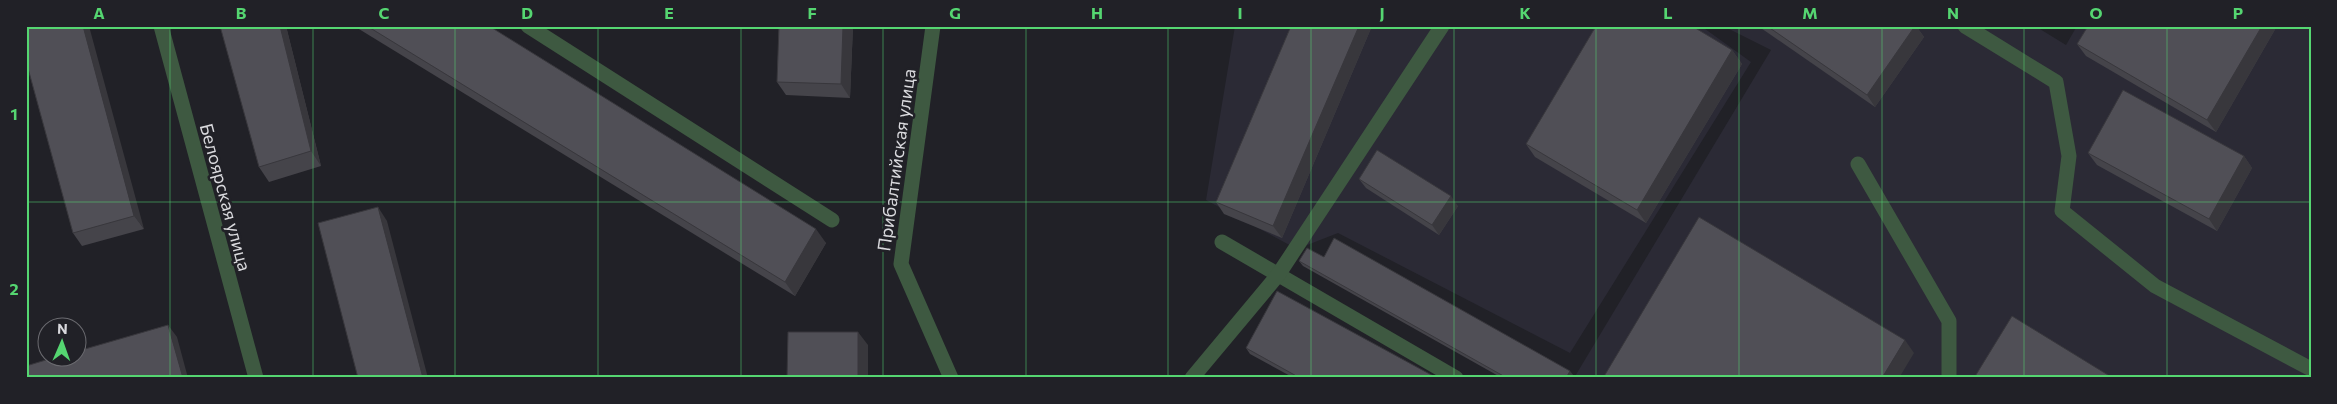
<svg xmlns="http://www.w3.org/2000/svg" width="2337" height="404" viewBox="0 0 2337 404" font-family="Commissioner,sans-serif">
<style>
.built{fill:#2b2a35}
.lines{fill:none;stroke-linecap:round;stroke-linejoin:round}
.minor{stroke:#3e5941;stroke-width:15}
.wall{fill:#45444a}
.shaded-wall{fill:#38373c}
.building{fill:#504f56;stroke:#38373c}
.grid{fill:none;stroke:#55d671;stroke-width:1;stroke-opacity:0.55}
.labels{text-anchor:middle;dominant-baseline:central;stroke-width:5;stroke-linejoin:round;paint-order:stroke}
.street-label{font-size:18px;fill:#d9d9dd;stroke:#212127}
.neatline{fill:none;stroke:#55d671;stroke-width:2}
.grid-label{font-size:16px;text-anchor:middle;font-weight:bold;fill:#55d671}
</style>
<rect width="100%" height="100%" fill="#212127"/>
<g class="built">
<path d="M1235 26H1701L1751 62 1570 353 1338 233 1297 249 1206 200Z"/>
<path d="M1723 26H2035L2066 45 2077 26H2311V378H1574L1771 50Z"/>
</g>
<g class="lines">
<g class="minor">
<path d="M161 26 256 378"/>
<path d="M528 26 832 220"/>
<path d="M933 26 901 264 951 378"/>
<path d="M1965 26 2056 82 2069 156 2062 211 2155 286 2311 369"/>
<path d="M1858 164 1949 321V378"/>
<path d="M1222 242 1456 378"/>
<path d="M1192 378 1278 275 1442 26"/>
</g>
</g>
<g class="wall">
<path d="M286 26 321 166 269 182 259 167Z"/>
<path d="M354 26H489L826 243 795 296Z"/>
<path d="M779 26H853L850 98 786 95 777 82Z"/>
<path d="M1291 26H1372L1282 238 1224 214 1216 202Z"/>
<path d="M1758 26H1916L1924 37 1875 107Z"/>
<path d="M2088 26H2277L2216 132 2086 56 2077 44Z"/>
<path d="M1732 50 1742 64 1646 223 1535 157 1526 144Z"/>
<path d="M26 61 144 229 82 246 73 233Z"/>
<path d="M2088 153 2244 156 2252 168 2217 231 2097 165Z"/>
<path d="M1359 179 1458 206 1439 235 1366 188Z"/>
<path d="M1324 257 1574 376 1573 378H1502L1303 266 1299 261Z"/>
<path d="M1246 348 1437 378H1294L1250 354Z"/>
</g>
<g class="shaded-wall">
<path d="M83 26H89L144 229 134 216Z"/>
<path d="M280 26H286L321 166 311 151Z"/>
<path d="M843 26H853L850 98 841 84Z"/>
<path d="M1359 26H1372L1282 238 1273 226Z"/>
<path d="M1915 26H1916L1924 37 1875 107 1867 95Z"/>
<path d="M2262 26H2277L2216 132 2207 120Z"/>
<path d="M1732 50 1742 64 1646 223 1637 210Z"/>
<path d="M2244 156 2252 168 2217 231 2209 219Z"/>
<path d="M1451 196 1458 206 1439 235 1432 225Z"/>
<path d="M378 207 387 221 428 378H423Z"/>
<path d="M816 229 826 243 795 296 785 282Z"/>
<path d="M168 325 177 337 188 378H183Z"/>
<path d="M858 332 868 345V378H858Z"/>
<path d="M1905 340 1914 353 1899 378H1882Z"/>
<path d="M1570 371 1574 376 1573 378H1566Z"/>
</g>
<g class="building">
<path d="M26 26H83L134 216 73 233 26 61Z"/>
<path d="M220 26H280L311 151 259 167Z"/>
<path d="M367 26H489L816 229 785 282Z"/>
<path d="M779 26H843L841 84 777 82Z"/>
<path d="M1291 26H1359L1273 226 1216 202Z"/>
<path d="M1596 26H1692L1732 50 1637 210 1526 144Z"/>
<path d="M1767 26H1915L1867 95Z"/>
<path d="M2088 26H2262L2207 120 2077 44Z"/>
<path d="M2123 90 2244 156 2209 219 2088 153Z"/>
<path d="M1377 150 1451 196 1432 225 1359 179Z"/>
<path d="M378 207 423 378H358L318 223Z"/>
<path d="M1699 217 1905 340 1882 378H1603Z"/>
<path d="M1334 238 1570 371 1566 378H1507L1299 261 1307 248 1324 257Z"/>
<path d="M1277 291 1437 378H1300L1246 348Z"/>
<path d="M2012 316 2113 378H1974Z"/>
<path d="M168 325 183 378H26V366L59 356H78V351Z"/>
<path d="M788 332H858V378H787Z"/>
</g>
<path class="grid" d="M170 26V378M313 26V378M455 26V378M598 26V378M741 26V378M883 26V378M1026 26V378M1168 26V378M1311 26V378M1454 26V378M1596 26V378M1739 26V378M1882 26V378M2024 26V378M2167 26V378M26 202H2311"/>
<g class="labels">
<g class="street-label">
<text transform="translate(896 160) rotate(-82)">Прибалтийская улица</text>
<text transform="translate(226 197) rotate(75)">Белоярская улица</text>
</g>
</g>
<rect width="2337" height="404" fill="none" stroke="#212127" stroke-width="55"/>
<g transform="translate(62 342) rotate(2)"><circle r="24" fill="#212127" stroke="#6b6b70"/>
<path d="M0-4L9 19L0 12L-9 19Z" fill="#55d671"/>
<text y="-8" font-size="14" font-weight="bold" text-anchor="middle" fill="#d9d9dd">N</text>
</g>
<rect x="28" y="28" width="2282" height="348" class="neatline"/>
<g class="grid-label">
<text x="99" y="19">A</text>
<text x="241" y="19">B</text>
<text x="384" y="19">C</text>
<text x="527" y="19">D</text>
<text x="669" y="19">E</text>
<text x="812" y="19">F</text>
<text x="955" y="19">G</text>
<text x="1097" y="19">H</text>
<text x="1240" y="19">I</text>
<text x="1382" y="19">J</text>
<text x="1525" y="19">K</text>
<text x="1668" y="19">L</text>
<text x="1810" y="19">M</text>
<text x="1953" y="19">N</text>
<text x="2096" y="19">O</text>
<text x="2238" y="19">P</text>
<text x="14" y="120">1</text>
<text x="14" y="295">2</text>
</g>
</svg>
